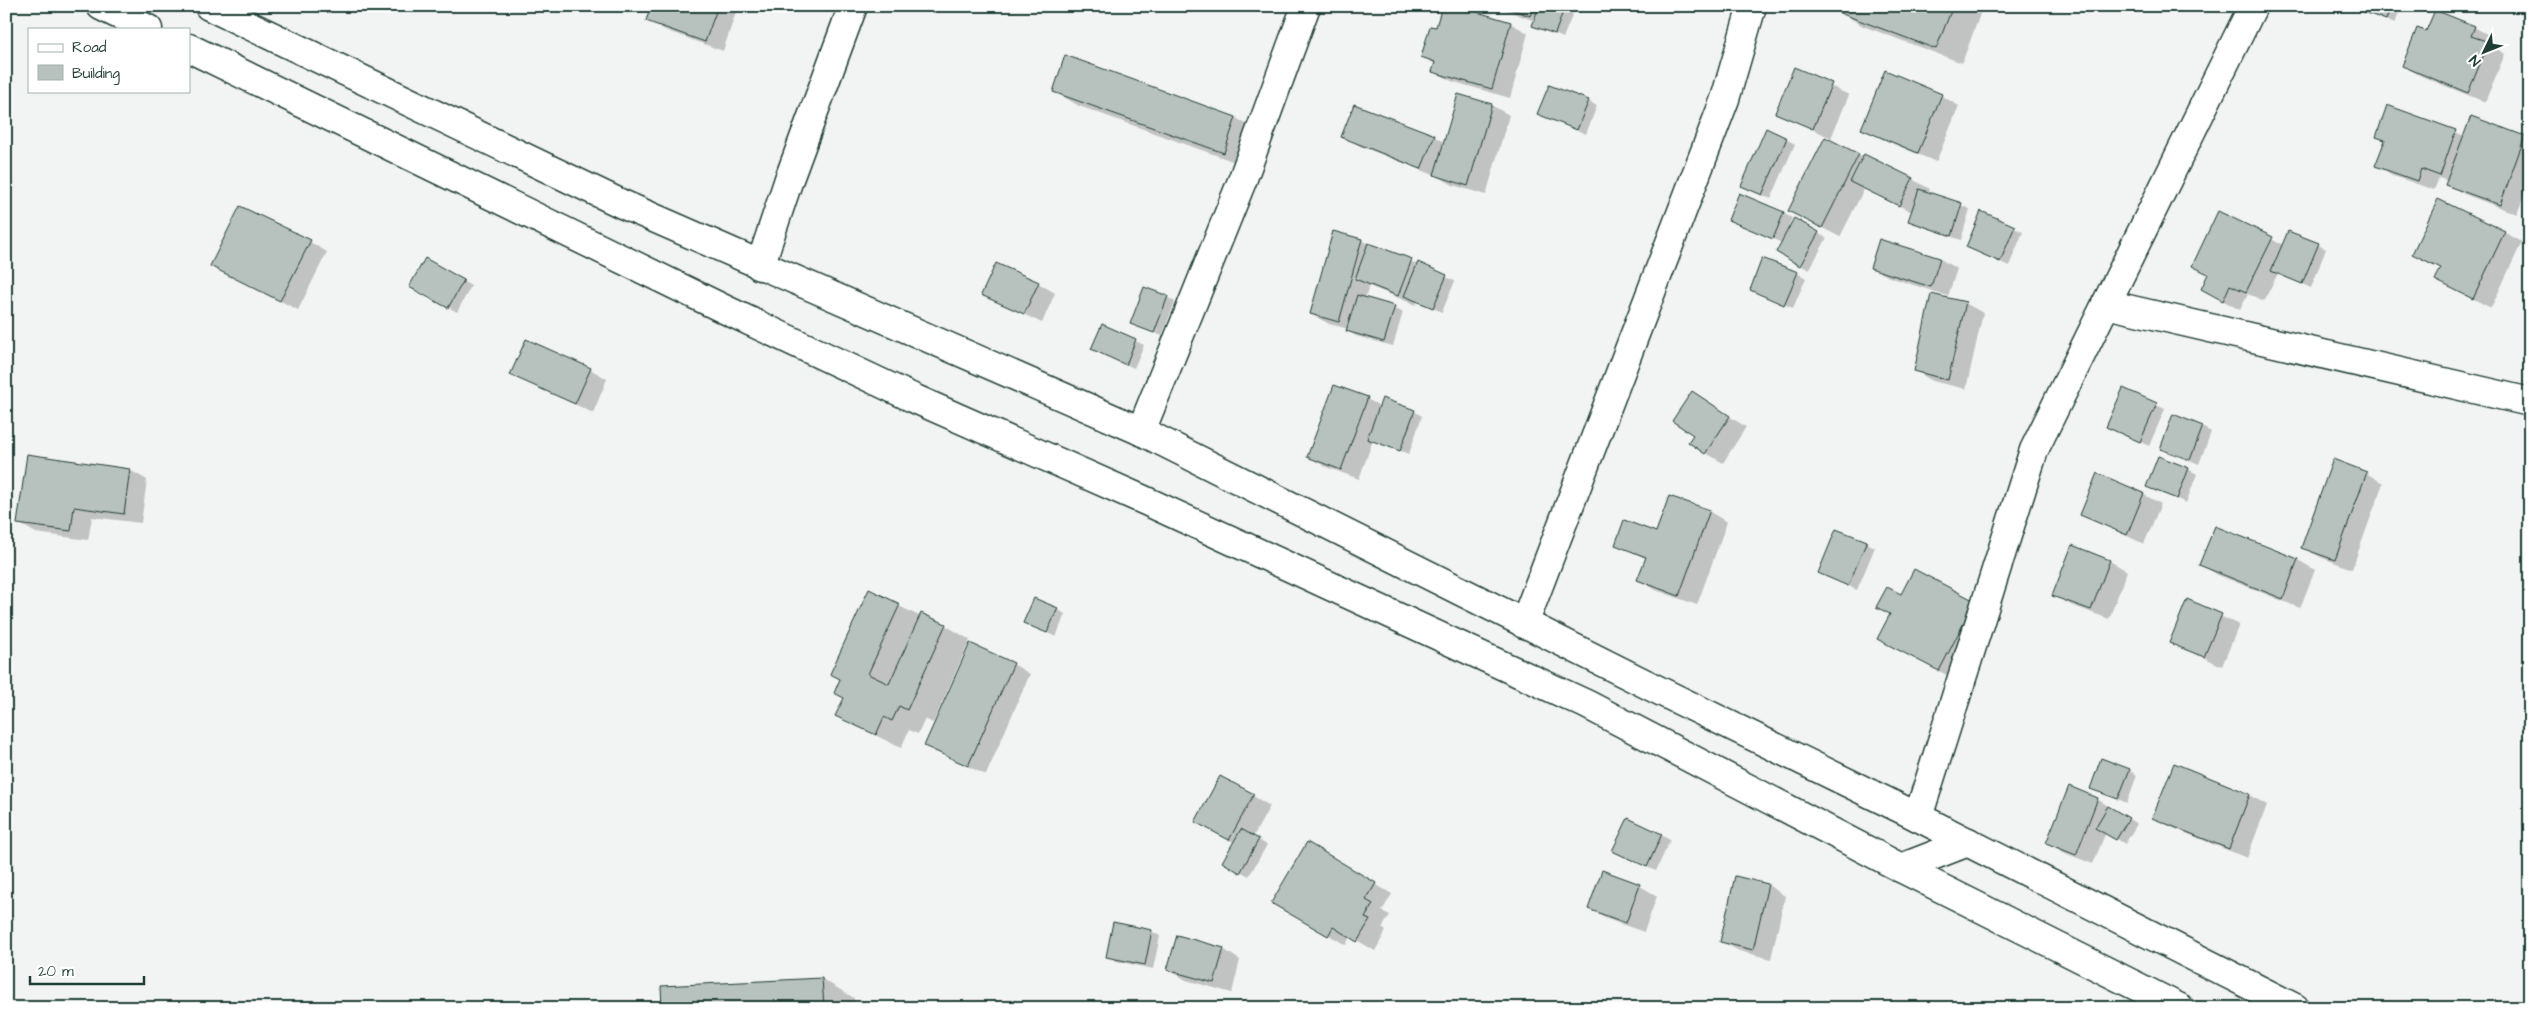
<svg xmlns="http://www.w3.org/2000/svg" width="2536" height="1014" viewBox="0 0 2536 1014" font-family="'Architects Daughter',sans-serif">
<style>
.shadow{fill:#0003}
.building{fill:#b7c1bd;stroke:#1f3d34}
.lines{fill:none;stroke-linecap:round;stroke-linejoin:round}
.street-casing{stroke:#1f3d34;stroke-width:31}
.secondary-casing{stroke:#1f3d34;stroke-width:31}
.street{stroke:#fff;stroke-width:28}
.secondary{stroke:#fff;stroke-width:28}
</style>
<rect width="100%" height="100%" fill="#f2f3f3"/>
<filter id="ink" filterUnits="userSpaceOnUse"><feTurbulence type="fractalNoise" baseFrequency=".02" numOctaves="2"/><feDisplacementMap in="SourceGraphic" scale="10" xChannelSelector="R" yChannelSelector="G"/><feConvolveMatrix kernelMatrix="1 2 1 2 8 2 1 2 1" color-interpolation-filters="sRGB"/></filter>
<g filter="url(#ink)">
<g class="shadow">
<path d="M653 6H738L723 51 665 30 648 20Z"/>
<path d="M1494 6H1565L1574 11 1563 38 1534 25 1535 21Z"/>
<path d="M1639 6H1659L1657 12Z"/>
<path d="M1840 6H1983L1962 63 1863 26 1838 11Z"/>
<path d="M2351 6H2401L2395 24Z"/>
<path d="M2435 11 2474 27 2492 37 2489 44 2505 54 2485 102 2421 76 2404 66 2426 33Z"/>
<path d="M1510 23 1528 33 1510 98 1451 81 1434 71 1436 64 1422 57Z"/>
<path d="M1066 57 1236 118 1261 133 1249 167 1079 106 1054 91Z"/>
<path d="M1795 69 1849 95 1831 138 1777 112Z"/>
<path d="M1886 72 1942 96 1959 106 1936 162 1880 138 1863 128Z"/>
<path d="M1588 101 1597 106 1586 134 1539 114Z"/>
<path d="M1491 105 1509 115 1486 195 1453 185 1439 177 1360 146 1343 136H1434L1445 143Z"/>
<path d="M2388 107 2465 136 2524 137 2530 140V180L2517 214 2464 194 2447 184 2448 181 2439 178 2434 190 2394 176 2377 166 2386 141 2378 136Z"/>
<path d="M1767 129 1795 144 1771 199 1751 190Z"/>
<path d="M1858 155 1912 179 1930 189 1928 193 1970 209 1961 240 1918 225 1910 220 1912 212 1864 189 1840 237 1807 220Z"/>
<path d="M1783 213 1792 218 1786 233 1787 234 1795 220 1827 238 1809 270 1778 252 1782 243 1730 220Z"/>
<path d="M1982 213 2023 232 2009 266 1967 247Z"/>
<path d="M2219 213 2283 245H2318L2326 249 2311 288 2278 273 2264 301 2248 294 2240 310 2220 299 2209 274Z"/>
<path d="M2504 232 2522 242 2491 308 2437 280 2442 269 2413 253Z"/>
<path d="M1361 240 1455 281 1442 312 1417 301 1416 305 1369 286 1365 299 1403 312 1393 346 1356 336 1348 331 1349 329 1329 324 1311 314Z"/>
<path d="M1880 240 1940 259 1957 269 1948 296 1889 277 1871 267Z"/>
<path d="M310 242 327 252 298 310 228 274Z"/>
<path d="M425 260 471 286 457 312 411 286Z"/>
<path d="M1797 273 1806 278 1793 308 1751 290Z"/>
<path d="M1038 283 1055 293 1042 323 983 295Z"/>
<path d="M1167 297 1175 302 1162 336 1131 323Z"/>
<path d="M1965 303 1983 313 1966 389 1932 381 1915 370Z"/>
<path d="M1103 326 1144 345 1134 368 1101 353Z"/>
<path d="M590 369 607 379 593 413 512 374Z"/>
<path d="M2124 390 2165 409 2149 446 2108 427Z"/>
<path d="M1693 393 1746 427 1723 463 1706 453 1695 435Z"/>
<path d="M1367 399 1380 406 1414 411 1422 416 1409 454 1373 440 1359 479 1326 467 1309 457Z"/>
<path d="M2202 427 2211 432 2199 464 2161 448Z"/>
<path d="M2188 469 2197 474 2186 503 2148 486Z"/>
<path d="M130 470 147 480 141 523 92 517 88 540 36 533 18 523Z"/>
<path d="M2366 473 2383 483 2352 569 2320 557 2303 547Z"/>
<path d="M2143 494 2161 504 2144 544 2081 514Z"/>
<path d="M1670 497 1710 512 1727 522 1697 605 1656 590 1639 580 1647 559 1617 545 1657 533Z"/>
<path d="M2216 527 2298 560 2315 570 2300 608 2218 575 2201 565Z"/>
<path d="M1837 531 1875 547 1857 590 1820 573Z"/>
<path d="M2110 561 2127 571 2109 619 2071 605 2054 595Z"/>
<path d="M869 591 921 617 945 625 970 640 933 723 925 719 918 734 909 730 901 748 837 716 845 698Z"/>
<path d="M1902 595 1975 602 1956 680 1896 648Z"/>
<path d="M2188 601 2239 625 2222 666 2171 642Z"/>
<path d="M1057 609 1065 614 1056 637 1024 622Z"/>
<path d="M1013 664 1030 674 986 775 926 746Z"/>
<path d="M2174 765 2250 795 2267 805 2247 858 2171 827 2154 817Z"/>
<path d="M2129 770 2137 775 2127 803 2091 788Z"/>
<path d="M1253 796 1270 806 1253 837 1267 845 1249 876 1224 862 1235 843 1214 832Z"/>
<path d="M2097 799 2137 824 2125 844 2106 832 2093 864 2065 853 2047 843Z"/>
<path d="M1661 835 1670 840 1656 871 1622 856Z"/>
<path d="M1307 844 1392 894 1382 911 1390 915 1382 928 1386 931 1375 951 1350 936 1346 945 1272 902Z"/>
<path d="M1603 872 1640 886 1657 896 1644 932 1607 919 1590 909Z"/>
<path d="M1736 878 1768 885 1785 896 1771 959 1739 951 1721 941Z"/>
<path d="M1151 931 1160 936 1153 969 1116 961 1107 956Z"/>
<path d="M1223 949 1240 960 1232 993 1186 980 1169 970Z"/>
<path d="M822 979 854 998V1008H664Z"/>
</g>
<g class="building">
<path d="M651 6H718L705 42 646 21Z"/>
<path d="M1442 6H1457L1511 22 1492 89 1432 72 1435 62 1421 57 1430 26 1436 27Z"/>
<path d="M1502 6H1534L1530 16Z"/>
<path d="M1539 6H1565L1555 34 1532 26Z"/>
<path d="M1839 6H1953L1936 49 1837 12Z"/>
<path d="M2348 6H2391L2386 20Z"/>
<path d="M2435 10 2475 26 2471 36 2489 42 2468 93 2402 66 2417 28 2426 31Z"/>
<path d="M1065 55 1236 117 1224 153 1053 92Z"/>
<path d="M1794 67 1832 83 1813 129 1775 113Z"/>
<path d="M1885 70 1942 94 1918 153 1861 129Z"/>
<path d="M1549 85 1589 100 1577 130 1537 114Z"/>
<path d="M1458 94 1492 104 1468 186 1434 175Z"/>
<path d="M1354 104 1435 135 1421 169 1341 137Z"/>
<path d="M2387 105 2456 130 2440 176 2421 169 2417 181 2375 166 2385 140 2376 137Z"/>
<path d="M2471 116 2525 136 2500 205 2445 185Z"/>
<path d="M1766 128 1787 138 1762 195 1741 186Z"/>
<path d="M1825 137 1859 154 1822 228 1788 211Z"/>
<path d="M1864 154 1913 178 1899 206 1850 182Z"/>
<path d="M1919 189 1962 203 1952 236 1908 221Z"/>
<path d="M1739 193 1784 212 1773 239 1728 220Z"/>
<path d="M2438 199 2505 231 2473 299 2435 280 2441 268 2412 254Z"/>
<path d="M240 206 311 240 280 301 210 266Z"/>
<path d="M1981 211 2015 226 2000 262 1966 247Z"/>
<path d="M2218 211 2273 237 2246 292 2230 285 2223 301 2201 289 2208 274 2192 266Z"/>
<path d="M1794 218 1819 232 1800 266 1776 252Z"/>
<path d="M1333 231 1362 239 1339 322 1310 314Z"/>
<path d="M2288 231 2319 243 2302 284 2271 271Z"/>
<path d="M1879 239 1940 258 1931 287 1870 268Z"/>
<path d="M1368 243 1412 259 1398 296 1355 279Z"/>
<path d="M425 258 464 280 448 308 409 287Z"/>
<path d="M1762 258 1798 272 1784 305 1750 290Z"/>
<path d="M1418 262 1447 275 1433 308 1404 296Z"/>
<path d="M996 263 1039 282 1024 314 981 295Z"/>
<path d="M1144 287 1168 296 1154 333 1130 324Z"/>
<path d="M1931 294 1966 302 1948 380 1914 371Z"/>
<path d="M1357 295 1395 306 1384 342 1346 331Z"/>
<path d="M1102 324 1136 339 1126 365 1091 349Z"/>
<path d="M526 339 591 368 575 404 510 375Z"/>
<path d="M1334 385 1368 397 1341 470 1307 457Z"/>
<path d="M2123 388 2157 403 2140 442 2106 427Z"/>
<path d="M1692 391 1730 416 1705 454 1688 442 1693 435 1672 421Z"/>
<path d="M1382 398 1415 410 1400 451 1367 439Z"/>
<path d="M2173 414 2203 426 2190 460 2160 449Z"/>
<path d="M27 454 130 469 124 514 74 507 71 531 17 524Z"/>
<path d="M2158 456 2189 468 2177 499 2146 487Z"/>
<path d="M2333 459 2367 472 2335 560 2301 548Z"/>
<path d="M2097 473 2144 493 2127 535 2080 515Z"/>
<path d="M1669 496 1710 510 1679 596 1637 580 1646 557 1615 545 1624 520 1656 532Z"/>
<path d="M2215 526 2298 559 2283 599 2199 565Z"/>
<path d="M1836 529 1867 541 1848 586 1818 573Z"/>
<path d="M2072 545 2110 560 2091 610 2052 596Z"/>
<path d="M1914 569 1975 601 1939 671 1877 639 1890 614 1876 607 1887 587 1901 594Z"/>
<path d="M869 589 900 604 868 674 889 684 921 613 946 624 907 710 899 706 892 721 884 717 876 735 835 716 844 698 834 693 840 679 830 674Z"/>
<path d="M1034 598 1058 608 1047 633 1023 623Z"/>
<path d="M2187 599 2222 614 2204 657 2169 643Z"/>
<path d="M970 643 1014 663 968 766 924 746Z"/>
<path d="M2101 758 2130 769 2118 799 2090 789Z"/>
<path d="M2174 763 2250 794 2229 849 2152 818Z"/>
<path d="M1220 776 1254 794 1229 840 1195 822Z"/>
<path d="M2069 786 2098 798 2076 855 2046 843Z"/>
<path d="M2108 806 2129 818 2116 840 2095 828Z"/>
<path d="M1628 818 1662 834 1647 867 1612 851Z"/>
<path d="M1241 829 1259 839 1240 873 1222 862Z"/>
<path d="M1307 842 1376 883 1366 900 1373 904 1365 918 1370 920 1357 942 1333 927 1328 936 1271 903Z"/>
<path d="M1602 870 1640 884 1626 923 1588 909Z"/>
<path d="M1735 876 1768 884 1753 950 1720 942Z"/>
<path d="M1113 922 1152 930 1145 965 1106 957Z"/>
<path d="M1177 935 1224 948 1214 983 1167 970Z"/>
<path d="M822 978 824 1008H662L661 986Z"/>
</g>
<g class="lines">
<defs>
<g id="street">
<path d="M760 266 789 179 853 6"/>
<path d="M2106 304 2530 402"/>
<path d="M1141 431 1242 181 1306 6"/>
<path d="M1524 624 1725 99 1752 6"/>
<path d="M1918 817 2034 450 2253 6"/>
</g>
<g id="secondary">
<path d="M101 6 148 29"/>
<path d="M209 6 622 204 1141 431 1660 691 1918 817 2295 1008"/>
<path d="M189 48 724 309 913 398 1146 501 1586 704 1901 868 2180 1008"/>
<path d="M1901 868 1968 842"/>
</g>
</defs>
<use href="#street" class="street-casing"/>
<use href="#secondary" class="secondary-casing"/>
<use href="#street" class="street"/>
<use href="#secondary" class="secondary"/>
</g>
</g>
<rect width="2536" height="1014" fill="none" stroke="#fff" stroke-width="25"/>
<rect x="12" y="12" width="2511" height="989" fill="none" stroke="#1f3d34" stroke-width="2" filter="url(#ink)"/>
<rect x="28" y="28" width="162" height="65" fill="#ffffff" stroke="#a5b1ae"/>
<rect x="38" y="44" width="25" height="8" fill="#ffffff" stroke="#a5b1ae"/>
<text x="72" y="52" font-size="15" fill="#1f3d34">Road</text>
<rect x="38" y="65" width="25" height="15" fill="#b7c1bd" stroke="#a5b1ae"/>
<text x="72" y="78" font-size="15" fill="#1f3d34">Building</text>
<g transform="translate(2484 52) rotate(227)" stroke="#ffffff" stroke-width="4" paint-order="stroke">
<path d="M0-4L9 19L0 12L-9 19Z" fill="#1f3d34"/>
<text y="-8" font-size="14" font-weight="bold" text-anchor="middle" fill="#1f3d34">N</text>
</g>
<path d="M30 976v8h114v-8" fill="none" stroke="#1f3d34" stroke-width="2.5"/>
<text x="38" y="976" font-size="15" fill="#1f3d34" stroke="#ffffff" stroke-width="4" paint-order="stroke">20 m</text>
</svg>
